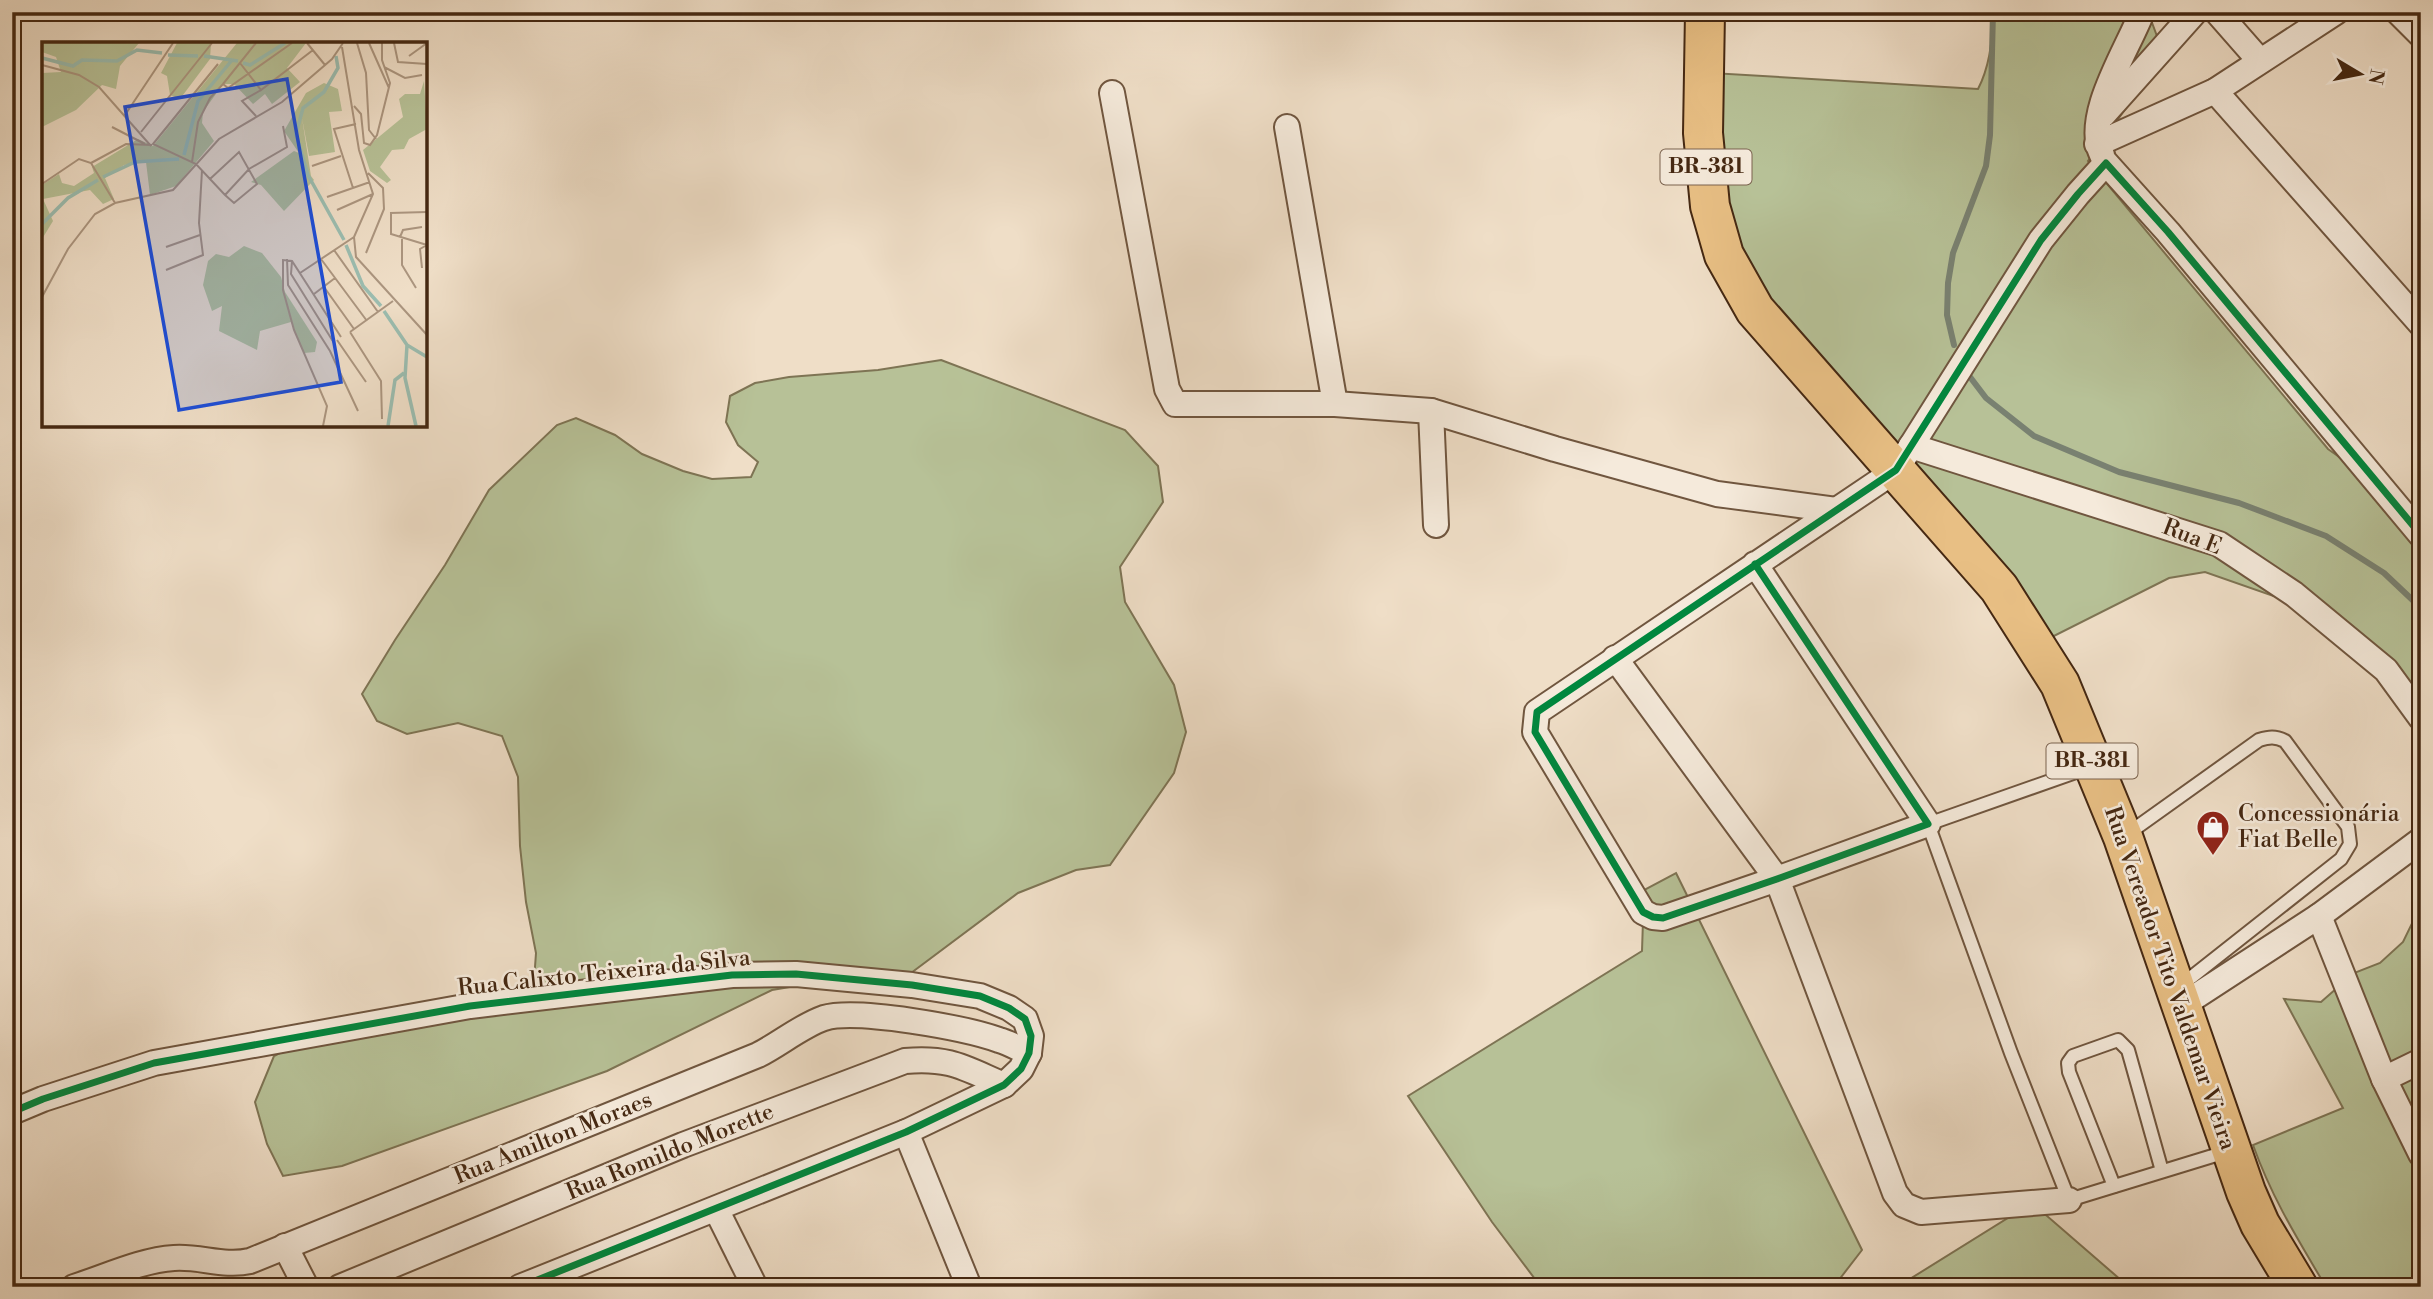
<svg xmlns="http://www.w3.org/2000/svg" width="2433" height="1299" viewBox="0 0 2433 1299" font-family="'Libre Bodoni',serif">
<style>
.green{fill:#b7c197;stroke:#7e7454;stroke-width:2}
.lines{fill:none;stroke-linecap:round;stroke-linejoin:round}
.stream{stroke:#798171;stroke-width:6}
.service-casing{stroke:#70563f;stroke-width:16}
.minor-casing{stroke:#70563f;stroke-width:28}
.primary-casing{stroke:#452812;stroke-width:42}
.service{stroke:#f5eadb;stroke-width:12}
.minor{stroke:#f5eadb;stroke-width:24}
.primary{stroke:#e8bf84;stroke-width:38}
.cycleway-casing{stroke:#f5eadb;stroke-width:11}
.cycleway{stroke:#00873e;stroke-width:7}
.labels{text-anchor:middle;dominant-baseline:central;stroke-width:5;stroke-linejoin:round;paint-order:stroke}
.shield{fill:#f5eadb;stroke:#7a624e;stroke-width:2}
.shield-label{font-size:21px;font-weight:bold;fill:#452812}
.street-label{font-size:23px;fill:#452812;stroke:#f5eadb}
.poi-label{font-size:23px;fill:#452812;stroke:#f5eadb;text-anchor:start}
.inset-river{fill:none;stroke:#9bbdb0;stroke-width:3.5}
.inset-road{fill:none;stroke:#ab957f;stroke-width:2}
.view{fill:#1d4ed8;fill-opacity:0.15;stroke:#1d4ed8;stroke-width:3.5}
.inset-edge{fill:none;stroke:#452812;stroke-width:3.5}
</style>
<rect width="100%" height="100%" fill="#efdec7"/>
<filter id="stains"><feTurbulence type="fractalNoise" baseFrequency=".00286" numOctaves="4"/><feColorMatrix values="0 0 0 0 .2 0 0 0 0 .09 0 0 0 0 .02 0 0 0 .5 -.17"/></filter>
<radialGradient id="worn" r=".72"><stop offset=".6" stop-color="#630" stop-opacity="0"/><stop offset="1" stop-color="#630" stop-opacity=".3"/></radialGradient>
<g class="green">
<path d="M1993 12H2148L2164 55 2088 161 2328 449 2359 471 2421 548V714L2288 601 2205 572 2169 578 2046 640 1798 350 1721 233 1712 73 1978 89C1990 66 1993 38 1993 12Z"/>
<path d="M941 360 1125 430 1158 466 1163 502 1120 567 1125 602 1174 685 1186 732 1174 773 1110 865 1076 870 1018 893 899 982 855 976 772 990 607 1071 342 1166 283 1176 267 1144 255 1102 274 1056 319 1033 533 995 536 953 526 902 520 846 518 777 502 736 458 723 407 734 377 721 362 694 395 640 445 565 489 490 557 425 576 418 615 435 642 454 683 471 712 479 751 477 758 462 738 445 726 422 730 396 755 383 789 377 878 370Z"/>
<path d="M1676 873 1862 1250 1835 1285 1836 1287H1541L1492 1222 1408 1096 1642 951 1644 890Z"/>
<path d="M2421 905V1287H2326C2297 1238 2272 1198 2253 1145L2343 1108 2284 999 2321 1002 2354 973 2380 963 2403 942Z"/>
<path d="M2032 1203 2129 1287H1897Z"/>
</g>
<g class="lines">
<g class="stream">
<path d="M1954 345 1947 315 1948 283 1953 253 1986 166 1990 135 1993 12"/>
<path d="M1967 373 1986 398 2034 436 2119 472 2239 503 2326 536 2384 573 2421 608"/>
</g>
<defs>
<g id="service">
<path d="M2090 767 1928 824 2011 1053 2069 1200 2229 1151"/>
<path d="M2126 835 2259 740C2269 737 2275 736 2285 741L2348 827 2350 844 2341 859 2179 987"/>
<path d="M2114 1186 2069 1072 2068 1063 2073 1056 2118 1040 2128 1050 2162 1171"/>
</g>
<g id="minor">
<path d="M2217 12 2260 61"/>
<path d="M2398 12 2421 35"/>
<path d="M2215 91 2421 324"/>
<path d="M1112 93 1167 389 1175 404H1335L1431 411 1555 449 1717 494 1836 510"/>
<path d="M2104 114 2195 12"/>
<path d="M1287 127 1335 404"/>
<path d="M2097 144 2215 91 2336 12"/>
<path d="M2102 155C2083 116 2128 49 2142 12"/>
<path d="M1431 411 1436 525"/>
<path d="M1911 446 2219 544 2294 594 2386 670 2421 718"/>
<path d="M1755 564 1928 824 1777 879 1663 918 1653 917 1643 912 1535 732 1537 712 1896 470 2041 240 2078 194 2106 163 2168 232 2421 535"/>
<path d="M1615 658 1777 879 1895 1193 1904 1205 1921 1212 2069 1200"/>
<path d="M2319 916 2421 840"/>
<path d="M2181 1006 2319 916 2384 1079"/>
<path d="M2421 1061 2384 1079 2421 1154"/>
<path d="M12 1112 43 1099 154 1063 470 1006 732 975 796 974 912 985 980 996 1009 1008 1025 1019 1031 1036 1029 1053 1021 1069 1004 1085 906 1132 520 1287"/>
<path d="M906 1132 969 1287"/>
<path d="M716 1209 755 1287"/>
<path d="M285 1246 306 1287"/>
<path d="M74 1287C106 1277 141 1260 174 1258 200 1256 224 1267 250 1261L758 1055C780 1044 801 1026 824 1018 857 1008 965 1028 999 1040 1010 1043 1019 1049 1029 1053"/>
<path d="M340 1287 683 1145 905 1061C950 1057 964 1068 1004 1085"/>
</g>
<path id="primary" d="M1705 12 1703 133 1710 206 1724 255 1755 310 1999 588 2060 684 2123 837 2246 1192 2260 1224 2298 1287"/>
</defs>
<use href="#service" class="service-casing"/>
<use href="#minor" class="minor-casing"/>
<use href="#primary" class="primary-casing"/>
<use href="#service" class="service"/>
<use href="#minor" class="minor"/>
<use href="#primary" class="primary"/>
<defs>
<g id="cycleway">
<path d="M1755 564 1928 824 1777 879 1663 918 1653 917 1643 912 1535 732 1537 712 1896 470 2041 240 2078 194 2106 163 2168 232 2421 535"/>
<path d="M12 1112 43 1099 154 1063 470 1006 732 975 796 974 912 985 980 996 1009 1008 1025 1019 1031 1036 1029 1053 1021 1069 1004 1085 906 1132 520 1287"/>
</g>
</defs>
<use href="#cycleway" class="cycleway-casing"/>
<use href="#cycleway" class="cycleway"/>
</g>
<defs>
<symbol id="shop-pin" viewBox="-11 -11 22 30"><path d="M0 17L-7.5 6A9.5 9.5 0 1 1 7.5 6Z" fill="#8f2418" stroke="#f5eadb"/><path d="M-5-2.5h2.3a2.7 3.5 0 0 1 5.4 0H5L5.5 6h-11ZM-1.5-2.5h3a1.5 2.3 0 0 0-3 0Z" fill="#fff"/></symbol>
</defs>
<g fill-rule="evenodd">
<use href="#shop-pin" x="2194" y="808" width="38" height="52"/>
</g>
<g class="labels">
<g class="shield">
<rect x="1660.5" y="149.5" width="91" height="35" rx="5"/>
<rect x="2046.5" y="743.5" width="91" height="35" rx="5"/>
</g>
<g class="shield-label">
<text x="1706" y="167">BR-381</text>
<text x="2092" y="761">BR-381</text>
</g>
<g class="street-label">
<text transform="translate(2192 537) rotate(21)">Rua E</text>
<text transform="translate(604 973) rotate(-6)">Rua Calixto Teixeira da Silva</text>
<text transform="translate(2170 978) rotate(71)">Rua Vereador Tito Valdemar Vieira</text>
<text transform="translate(553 1138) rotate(-22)">Rua Amilton Moraes</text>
<text transform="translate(670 1152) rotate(-22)">Rua Romildo Morette</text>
</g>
<g class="poi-label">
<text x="2238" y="814">Concessionária<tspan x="2238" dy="26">Fiat Belle</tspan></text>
</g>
</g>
<g transform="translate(42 42)">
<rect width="385" height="385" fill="#efdec7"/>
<path d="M0 1H97L78 24 74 47 60 43 34 68 0 85V31L19 30 14 15 0 10ZM135 1H169L168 17 138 57 128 53 125 34 119 31ZM195 1H264L245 26 258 40 230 62 223 52 211 62 192 42H181L161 70 160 81 172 99 134 144 108 153 104 120 82 123 63 136 72 157 61 162 48 148 1 157 11 179 0 197V143L17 132 20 141 32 144 52 131 50 125 96 97 111 104ZM382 39 385 87 367 97 362 107 350 108 338 125 349 138 345 141 328 129 321 108 361 75 357 57 363 52H378ZM282 41 296 47 300 69 287 70 293 110 267 114 260 76 269 134 272 138 242 169 219 143 209 140 252 109 257 111 242 89 264 51ZM202 204 220 211 239 235 243 250 275 300 273 310 262 311 249 280 218 289 215 308 177 289 180 264 170 269 161 243 166 219 174 212 187 215Z" fill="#b7c197"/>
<path class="inset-river" d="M126 13 156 14M162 14 196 19M294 14 296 26 282 50 261 66 254 92 266 133 302 198M0 16 31 24 40 18 75 19 95 8 120 11M201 21 208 23 243 1M142 113 156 59 191 17M61 135 93 120 137 117M0 182 26 156 56 138M304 203 321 244 339 264M342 269 365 303 385 315M365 303 363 336 374 384M346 384 353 338 362 331"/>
<path class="inset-road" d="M265 1 283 23M315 1 324 31 327 88 334 97M327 1 347 46M352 1 356 20 385 22M300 5 317 108 331 152 312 195 314 215 385 293M367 14 385 1M198 21 219 48 271 8M0 23 37 33 57 45 109 104M342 25 363 36 380 33M181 42 214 1M312 64 319 72 322 101 328 103 335 93 348 41 340 18V1M83 73 131 1M214 74 200 59 219 48M70 85 103 102M99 90 170 1M150 120 156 80 168 56 181 42 186 46 250 1M49 121 84 102 110 103M270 124 299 114M168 137 197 110 215 142 192 161 183 153 168 137 154 122 111 102 176 22M0 142 37 117 49 121 73 161M311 146 292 87 314 82M183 153 207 127 245 105 241 84M285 155 328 140M295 168 331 152M348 171 385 170M349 172V192L385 203M358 195 361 188 380 185M360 195V223L374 246M124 205 158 193M292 208 336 270M324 211 342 167 341 146 326 131M245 217 246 243 288 309 316 369M279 217 325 279M250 219 249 232 292 301M380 226 378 207 385 203M124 228 161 213 157 181 160 128M258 231 312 195M282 245 312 287M272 252 293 236M0 255 26 207 53 172 73 161 131 148 177 97 240 60 290 17 301 1M308 290 339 339 340 377M308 290 351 259M295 298 324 340M281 384 285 364 252 288 241 248V218L250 219 299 295"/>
<path class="view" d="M245 37 299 340 137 368 83 65Z"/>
<rect width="385" height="385" class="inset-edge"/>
</g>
<rect width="2433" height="1299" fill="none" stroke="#efdec7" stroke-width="42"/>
<rect x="14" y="14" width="2405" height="1271" fill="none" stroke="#452812" stroke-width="3.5"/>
<rect x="21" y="21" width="2391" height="1257" fill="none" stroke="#452812" stroke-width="2"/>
<g transform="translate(2360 74) rotate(100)" stroke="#f5eadb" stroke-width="5" paint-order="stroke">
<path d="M0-5L12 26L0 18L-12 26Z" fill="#452812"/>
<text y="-10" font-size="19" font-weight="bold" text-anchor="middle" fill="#452812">N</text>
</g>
<rect width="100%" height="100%" filter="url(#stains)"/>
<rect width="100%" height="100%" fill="url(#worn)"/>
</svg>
